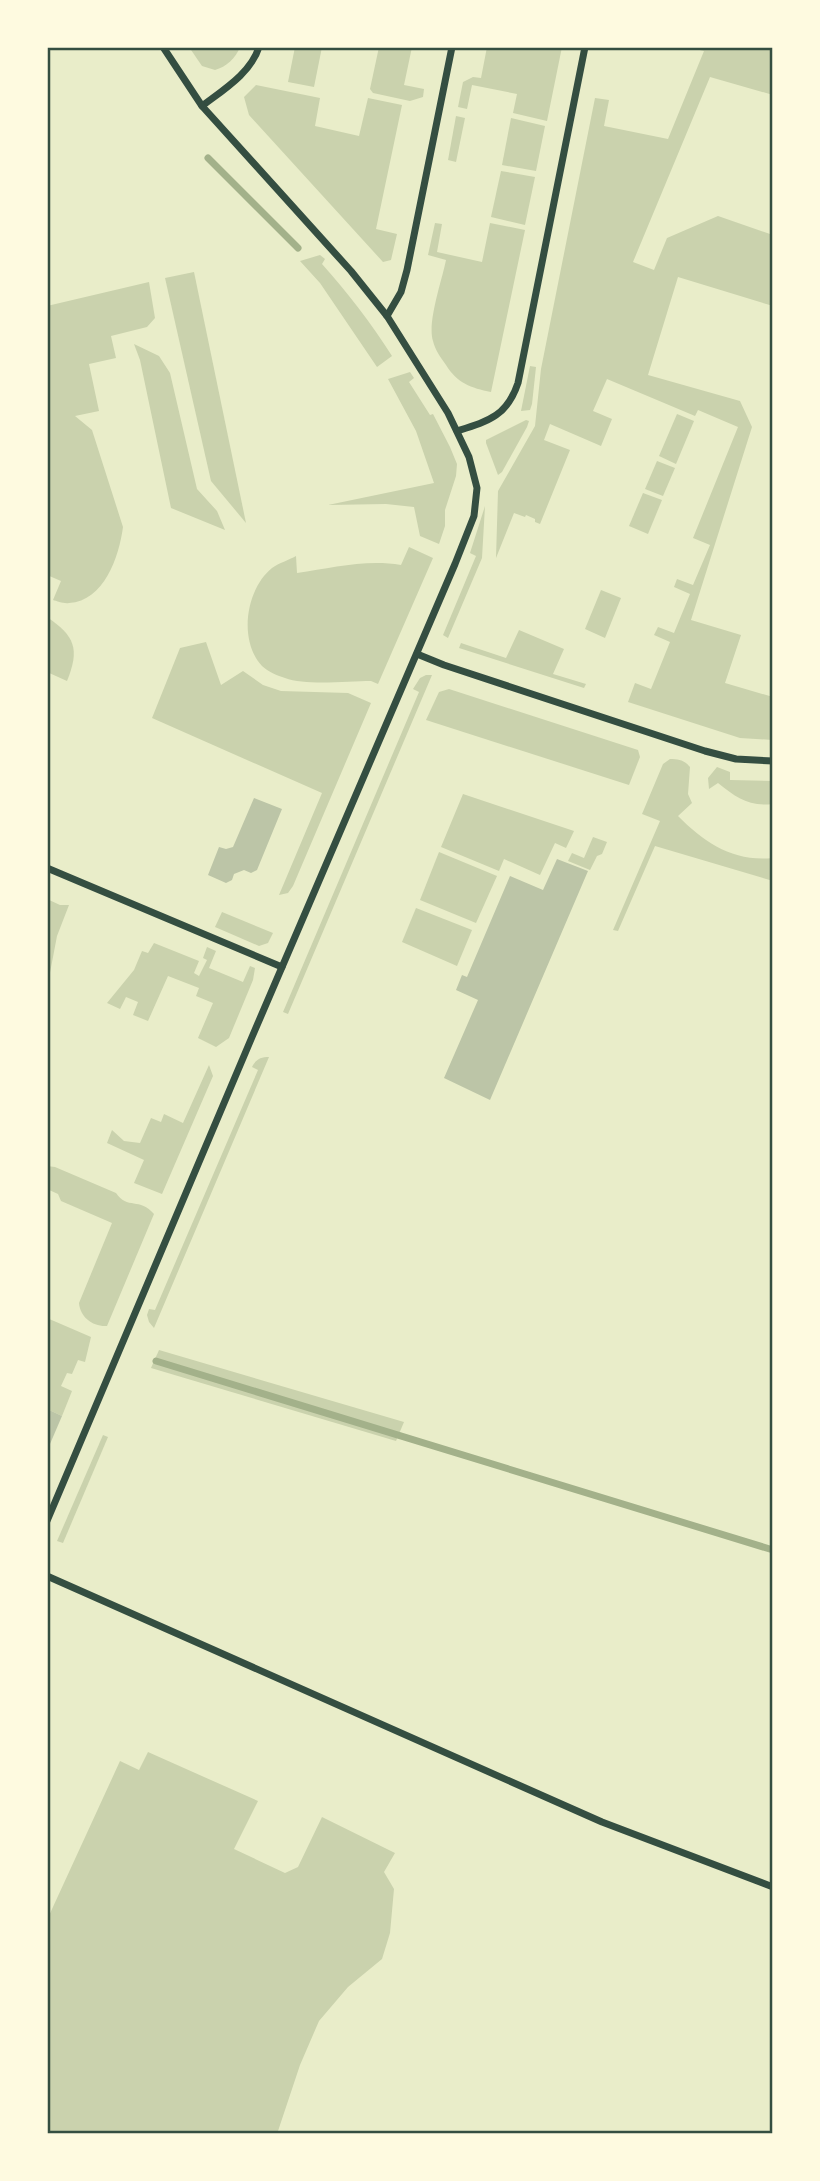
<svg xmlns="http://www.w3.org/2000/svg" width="820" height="2181" viewBox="0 0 820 2181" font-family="'Zilla Slab',serif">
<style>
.green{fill:#cad2ad}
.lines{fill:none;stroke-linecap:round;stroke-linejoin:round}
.stream{stroke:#a3b18a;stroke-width:7}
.building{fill:#bcc5a7}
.minor{stroke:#344e41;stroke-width:7}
.neatline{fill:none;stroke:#344e41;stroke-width:2.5}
</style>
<rect width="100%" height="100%" fill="#e9edc9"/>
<g class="green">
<path d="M189 47H240C236 58 226 67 215 70L202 66Z"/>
<path d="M295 47H322L314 87 288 82Z"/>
<path d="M379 47H412L404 85 424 89 423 97 410 101 373 93 370 89Z"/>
<path d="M487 47H562L547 121 513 113 517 94 472 85 467 109 458 107 463 82 473 77 481 78Z"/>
<path d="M687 47H773V95L710 77 633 262 654 270 667 238 718 216 773 235V306L678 277 648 375 740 401 752 427 691 620 741 635 725 683 773 697V740L740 738 628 702 635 683 651 689 670 642 654 635 658 627 674 633 690 594 674 587 677 579 693 585 710 545 693 538 738 427 698 410 695 416 607 379 593 411 612 419 601 446 550 424 544 440 570 450 540 524 535 522V519L526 515 525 517 514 513 496 558 498 491 535 426 541 369 595 98 609 100 604 126 668 139 704 51Z"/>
<path d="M256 85 320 98 315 126 359 136 368 98 402 105 376 229 397 234 391 260 383 262 249 115 244 97Z"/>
<path d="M456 116 465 118 456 162 448 160Z"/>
<path d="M511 118 545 126 536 171 502 165Z"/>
<path d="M501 171 535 177 525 225 491 217Z"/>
<path d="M435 223 442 224 437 252 482 262 490 223 525 230 491 392C471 388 457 383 446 365 441 358 435 350 433 341 427 323 442 280 446 260L428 255Z"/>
<path d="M320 255 325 259 322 264C348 293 371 323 392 356L377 367 320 283 300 261Z"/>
<path d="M194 272 246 523 211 481 165 278Z"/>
<path d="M149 282 155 318 147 327 111 336 116 358 89 364 99 411 75 416 92 430 123 527C119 557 104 601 69 603 64 604 57 601 53 600L61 581 47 575V306Z"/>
<path d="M134 344 159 356 170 373 197 489 217 511 225 530 171 508 140 360Z"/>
<path d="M530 366 536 367 532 404 530 410 521 411Z"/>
<path d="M410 372 414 378 409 382 430 415 433 414 450 447 457 464 456 476 445 510V526L439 544 420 536 414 507 386 504 328 505 434 483 416 431 388 379Z"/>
<path d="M677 414 694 421 676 464 659 456Z"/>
<path d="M526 420 529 421 527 427 502 472 498 475 486 443V440Z"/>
<path d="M657 461 675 468 663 496 645 489Z"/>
<path d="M643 493 662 500 648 534 629 526Z"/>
<path d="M485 506 482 558 448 638 443 635 476 556 470 553Z"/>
<path d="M409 547 433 558 378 684 371 681C348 681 306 686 285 678 278 676 267 671 262 666 238 640 246 589 272 568 279 563 289 560 296 556L297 573C332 568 366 559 401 565Z"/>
<path d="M601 590 621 598 605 638 585 629Z"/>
<path d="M47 617C75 636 80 649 67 681L47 672Z"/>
<path d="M519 630 564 649 553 674 586 684 584 688 459 648 461 643 506 658Z"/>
<path d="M206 642 221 685 243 671 263 685 281 691 348 693 371 703 293 886 288 893 279 895 322 793 152 718 180 648Z"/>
<path d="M426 675H432L288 1014 283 1012 419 692 413 689 420 678Z"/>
<path d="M449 689 638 750 640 757 629 785 426 720 439 692Z"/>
<path d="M670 759C679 759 684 760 690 767L688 794 692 803 678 816C705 843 733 862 773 858V881L655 846 618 931 613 930 660 821 642 814 663 764Z"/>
<path d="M717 767 730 772V780L773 781V804C748 807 736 797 718 783L709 789 708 778Z"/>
<path d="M463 794 574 831 566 848 555 843 540 875 504 859 499 871 441 847Z"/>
<path d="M593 837 607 842 602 854 597 856 590 870 568 861 572 853 584 858Z"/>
<path d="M439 852 497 876 476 923 420 900Z"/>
<path d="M47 899 60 905H69L57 936 49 978 47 977Z"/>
<path d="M416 908 472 930 457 966 402 942Z"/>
<path d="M222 912 273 933 268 943 259 946 215 927Z"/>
<path d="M154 943 199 961 194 973 199 976 207 960 203 958 207 947 216 951 209 968 243 982 250 966 255 968 253 980 229 1038 216 1047 198 1038 213 1003 196 996 199 988 168 976 148 1021 133 1015 138 1002 126 997 120 1009 107 1003 134 970 142 951 148 953Z"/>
<path d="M269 1057 154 1328 149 1322 147 1315 149 1309 155 1310 258 1070 252 1067C256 1059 261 1057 269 1057Z"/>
<path d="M209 1065 213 1076 162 1194 134 1183 144 1160 107 1143 112 1130 124 1141 140 1143 151 1118 161 1122 164 1114 183 1123Z"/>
<path d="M47 1166 55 1167 116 1193C127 1210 140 1197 154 1214L107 1326C93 1327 80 1317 79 1303L112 1223 61 1201 58 1194 47 1189Z"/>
<path d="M47 1318 91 1337 85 1362 78 1360 72 1374 67 1373 61 1386 72 1391 62 1416 47 1409Z"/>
<path d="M159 1350 404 1422 396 1441 151 1368Z"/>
<path d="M103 1435 108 1437 63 1543 57 1541Z"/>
<path d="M148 1752 258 1801 234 1849 285 1873 298 1867 322 1817 395 1853 384 1872 394 1889 390 1933 382 1959 348 1987 319 2021 300 2065 277 2134H47V1920L120 1761 139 1770Z"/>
</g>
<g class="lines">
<g class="stream">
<path d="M208 158 298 248"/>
<path d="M156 1361 773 1550"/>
</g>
</g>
<g class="building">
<path d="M254 798 282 809 257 870 251 873 244 870 234 874 232 880 226 883 208 875 219 847 226 849 233 847Z"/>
<path d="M557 859 588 871 490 1100 444 1078 478 1000 456 990 462 975 467 977 510 876 543 890Z"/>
<path d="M47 1409 62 1416 47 1451Z"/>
</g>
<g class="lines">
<g class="minor">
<path d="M202 106C223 90 251 73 259 47"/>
<path d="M387 316 401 292 407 270 452 47"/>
<path d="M457 431C489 421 507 416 518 383L585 47"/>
<path d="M417 654 444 665 705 751 736 759 773 761"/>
<path d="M47 868 282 967"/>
<path d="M47 1521 252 1037 455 564 474 516 477 488 469 457 448 413 387 316 351 271 202 106 163 47"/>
<path d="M47 1576 602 1822 773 1887"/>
</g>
</g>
<rect width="820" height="2181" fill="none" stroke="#fefae0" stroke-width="98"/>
<rect x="49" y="49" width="722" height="2083" class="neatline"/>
</svg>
